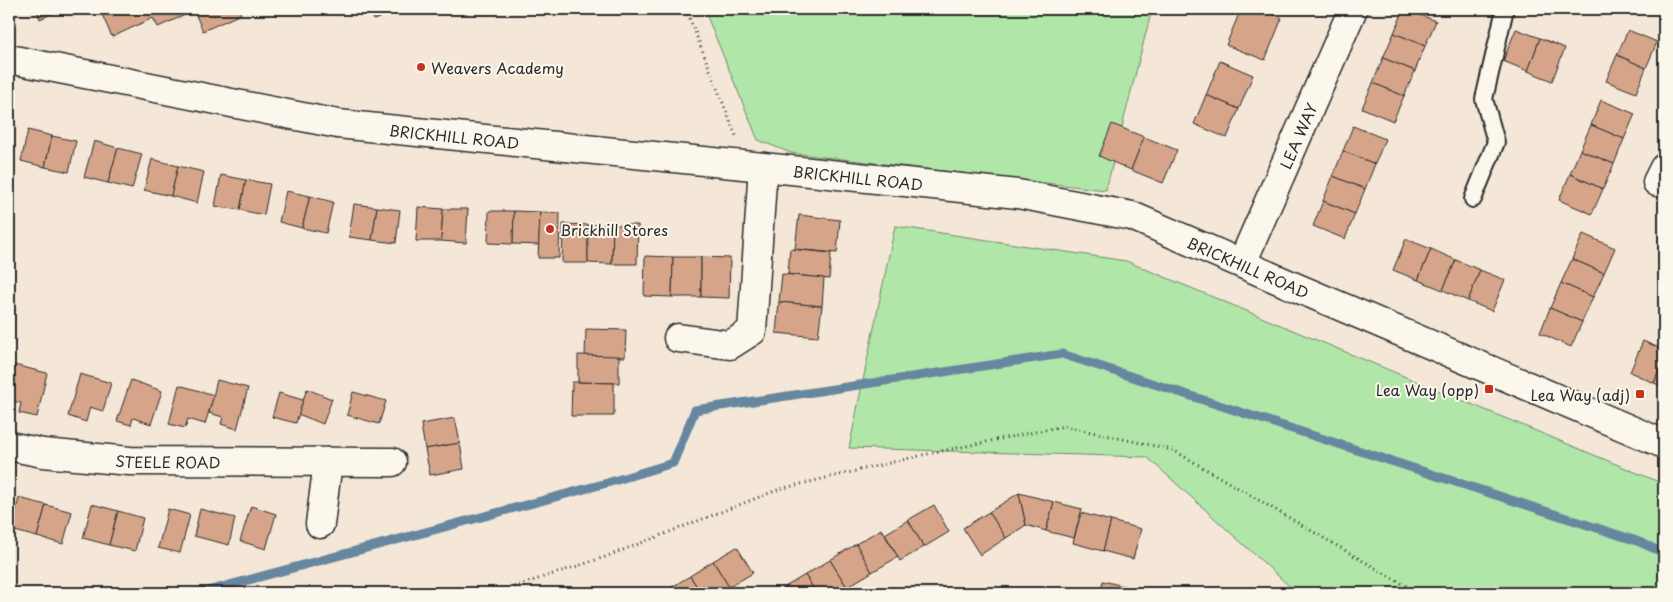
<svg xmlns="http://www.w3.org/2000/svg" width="1673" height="602" viewBox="0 0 1673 602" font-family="'Playpen Sans',sans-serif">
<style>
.green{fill:#b0e6a8;stroke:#6e886a}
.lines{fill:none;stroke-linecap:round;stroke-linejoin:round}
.stream{stroke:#66879f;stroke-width:9}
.building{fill:#d6a589;stroke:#2b2b2b}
.lane-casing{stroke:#2b2b2b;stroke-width:20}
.street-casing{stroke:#2b2b2b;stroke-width:31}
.secondary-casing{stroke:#2b2b2b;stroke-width:31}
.path{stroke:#2b2b2b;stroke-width:3;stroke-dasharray:1 4;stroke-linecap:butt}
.lane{stroke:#fbf7ec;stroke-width:16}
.street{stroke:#fbf7ec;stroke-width:28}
.secondary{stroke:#fbf7ec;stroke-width:28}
.poi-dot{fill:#c8321e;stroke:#fbf7ec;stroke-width:2}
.labels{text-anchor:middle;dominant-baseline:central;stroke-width:4;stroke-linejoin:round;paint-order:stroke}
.poi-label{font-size:15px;fill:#2b2b2b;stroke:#fbf7ec;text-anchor:start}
.street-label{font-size:15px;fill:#2b2b2b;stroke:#fbf7ec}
</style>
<rect width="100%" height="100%" fill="#f4e7d8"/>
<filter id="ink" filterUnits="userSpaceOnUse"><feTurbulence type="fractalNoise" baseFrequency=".02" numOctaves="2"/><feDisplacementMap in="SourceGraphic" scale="10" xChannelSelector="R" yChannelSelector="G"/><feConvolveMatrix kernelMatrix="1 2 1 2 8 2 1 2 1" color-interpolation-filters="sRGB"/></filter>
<g filter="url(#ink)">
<g class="green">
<path d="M704 9H1152L1106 190 791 153 758 140Z"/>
<path d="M895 226 1126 261 1664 484V593H1297L1147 457 849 448Z"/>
</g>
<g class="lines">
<path class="stream" d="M200 593 607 483 673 463 695 410 1062 354 1637 541 1664 553"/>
</g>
<g class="building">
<path d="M36 9H62L40 19Z"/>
<path d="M103 9H238L241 14 203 31 194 11 158 27 153 18 112 37 100 10Z"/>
<path d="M369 9H400L374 20Z"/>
<path d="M1241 9H1276L1273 14 1282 18 1265 60 1226 45Z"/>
<path d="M1404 9 1436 21 1425 46 1394 33Z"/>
<path d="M1516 29 1540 38 1528 71 1503 61Z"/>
<path d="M1628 30 1657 42 1646 68 1617 55Z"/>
<path d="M1394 33 1425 46 1415 71 1383 58Z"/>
<path d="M1540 38 1565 48 1552 81 1528 71Z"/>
<path d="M1617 55 1646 68 1636 93 1606 81Z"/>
<path d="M1383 58 1415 71 1404 96 1373 83Z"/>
<path d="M1220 61 1253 75 1239 109 1206 95Z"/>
<path d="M1373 83 1404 96 1393 121 1362 108Z"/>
<path d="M1206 95 1239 109 1227 138 1194 124Z"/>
<path d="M1601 100 1635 114 1624 139 1591 125Z"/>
<path d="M1112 124 1144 137 1131 170 1099 156Z"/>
<path d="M1591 125 1624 139 1614 164 1580 150Z"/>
<path d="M1353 126 1385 139 1375 164 1343 151Z"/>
<path d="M28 130 52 136 45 167 21 161Z"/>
<path d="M52 136 76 141 69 172 45 167Z"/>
<path d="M1144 137 1177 150 1163 183 1131 170Z"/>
<path d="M94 141 118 148 108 183 84 177Z"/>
<path d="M118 148 142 154 132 189 108 183Z"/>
<path d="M1580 150 1614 164 1603 189 1570 174Z"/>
<path d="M1343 151 1375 164 1365 189 1333 176Z"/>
<path d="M152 159 178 166 171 196 144 190Z"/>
<path d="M178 166 204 172 197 203 171 196Z"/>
<path d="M1570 174 1603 189 1592 214 1559 200Z"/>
<path d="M221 175 246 180 240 210 215 206Z"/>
<path d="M1333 176 1365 189 1355 214 1323 201Z"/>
<path d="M246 180 270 184 264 215 240 210Z"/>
<path d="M286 191 310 196 302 228 279 222Z"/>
<path d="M310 196 333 202 326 233 302 228Z"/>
<path d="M1323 201 1355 214 1345 239 1313 226Z"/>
<path d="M354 204 377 207 372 240 349 237Z"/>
<path d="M377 207 400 210 396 243 372 240Z"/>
<path d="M418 207 443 209 441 241H416Z"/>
<path d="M443 209H468L466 243 441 241Z"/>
<path d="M489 211H514L513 244 488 243Z"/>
<path d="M514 211 540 212 539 245 513 244Z"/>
<path d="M540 212 560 213 559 258H538Z"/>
<path d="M799 215 840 220 837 253 795 249Z"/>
<path d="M563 224 588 225V263H562Z"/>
<path d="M588 225H613L612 264 588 263Z"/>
<path d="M613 225H638L637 264H612Z"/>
<path d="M1583 234 1615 248 1604 273 1572 259Z"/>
<path d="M1406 239 1431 249 1418 280 1393 270Z"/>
<path d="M790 249 831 253 829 279 788 274Z"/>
<path d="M1431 249 1456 260 1443 290 1418 280Z"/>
<path d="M645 256 673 257 672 297 644 296Z"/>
<path d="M673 257H701V297H672Z"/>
<path d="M701 257 730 258 729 298 701 297Z"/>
<path d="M1572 259 1604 273 1593 297 1561 283Z"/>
<path d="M1456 260 1480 270 1468 301 1443 290Z"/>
<path d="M1480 270 1505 280 1492 311 1468 301Z"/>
<path d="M782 274 824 278 822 306 779 302Z"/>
<path d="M1561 283 1593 297 1582 322 1550 308Z"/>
<path d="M779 302 822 306 818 337 776 333Z"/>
<path d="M1550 308 1582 322 1571 347 1540 333Z"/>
<path d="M586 329 626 330 625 357 585 356Z"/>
<path d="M1643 341 1664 350V359L1654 383 1630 372Z"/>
<path d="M578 355 619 356V383L578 382Z"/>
<path d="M1664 359V387L1654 383Z"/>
<path d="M9 364 14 365 9 390Z"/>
<path d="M14 365 47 373 37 417 19 413 21 403 9 400V390Z"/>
<path d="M80 374 111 383 103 411 90 407 86 422 68 416Z"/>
<path d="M131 380 162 391 151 424 133 418 131 425 117 421Z"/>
<path d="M217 380 248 388 237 429 221 424 223 417 209 413Z"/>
<path d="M572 382 614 383V416H571Z"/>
<path d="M179 385 214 395 205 424 188 419 185 428 169 424Z"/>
<path d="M307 389 332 399 323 424 298 414Z"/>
<path d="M353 392 386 401 379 424 347 415Z"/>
<path d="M279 393 303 400 296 423 272 417Z"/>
<path d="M455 418 460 443 425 449 421 424Z"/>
<path d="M460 443 464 469 430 475 425 449Z"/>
<path d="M1019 493 1026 525 1006 538 989 512Z"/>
<path d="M1019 493 1054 502 1046 531 1026 525Z"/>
<path d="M19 498 46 505 37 537 11 530Z"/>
<path d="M1054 502 1082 509 1074 538 1046 531Z"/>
<path d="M92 504 118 511 109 545 83 538Z"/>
<path d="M46 505 72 512 63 544 37 537Z"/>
<path d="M934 505 949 532 924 547 908 520Z"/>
<path d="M251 506 276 514 266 549 240 541Z"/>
<path d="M168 509 190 515 180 553 158 548Z"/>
<path d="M200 509 235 518 229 545 194 536Z"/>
<path d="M118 511 143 518 135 551 109 545Z"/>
<path d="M989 512 1006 538 980 555 963 528Z"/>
<path d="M1081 513 1111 521 1103 551 1073 543Z"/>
<path d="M908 520 924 547 900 561 885 534Z"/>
<path d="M1111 521 1141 529 1133 559 1103 551Z"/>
<path d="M881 529 898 557 872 572 856 544Z"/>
<path d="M856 544 872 572 847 587 830 560Z"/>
<path d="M737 547 753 573 729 587 713 561Z"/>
<path d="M830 560 847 587 838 593H816L805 575Z"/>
<path d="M713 561 729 587 720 593H701L690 576Z"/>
<path d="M805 575 816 593H781L780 590Z"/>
<path d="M690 576 701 593H669L667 590Z"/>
<path d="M1103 581 1132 588 1131 593H1100Z"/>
<path d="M618 589 621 593H610Z"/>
<path d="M912 589 926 593H911Z"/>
</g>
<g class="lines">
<defs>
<path id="lane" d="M1473 199 1496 142 1484 99 1505 9"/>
<g id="street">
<path d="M1657 182 1664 168"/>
<path id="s1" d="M1242 263 1353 9"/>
<path d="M678 338 730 345 752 331 763 167"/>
<path id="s2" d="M9 446 43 453 130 461 392 462"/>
<path d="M320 524 328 462"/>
</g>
<g id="secondary">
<path id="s3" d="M9 59 338 124 763 167 1018 194 1132 216 1295 287 1664 444"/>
</g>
</defs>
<use href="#lane" class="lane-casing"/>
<use href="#street" class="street-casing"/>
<use href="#secondary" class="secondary-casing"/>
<g class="path">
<path d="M686 9 736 136"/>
<path d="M495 593 605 557 780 489 927 454 1064 426 1173 450 1418 593"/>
</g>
<use href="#lane" class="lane"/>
<use href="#street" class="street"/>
<use href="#secondary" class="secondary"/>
</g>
</g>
<g class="poi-dot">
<circle cx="421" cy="67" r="5"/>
<circle cx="550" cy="229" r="5"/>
<rect x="1484" y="384" width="10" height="10" rx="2.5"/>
<rect x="1635" y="389" width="10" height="10" rx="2.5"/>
</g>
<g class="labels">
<g class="poi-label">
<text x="431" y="67">Weavers Academy</text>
<text x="560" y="229">Brickhill Stores</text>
<text x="1479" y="389" text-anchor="end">Lea Way (opp)</text>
<text x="1630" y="394" text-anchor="end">Lea Way (adj)</text>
</g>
<g class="street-label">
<text stroke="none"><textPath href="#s3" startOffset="452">BRICKHILL ROAD</textPath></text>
<text stroke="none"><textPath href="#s1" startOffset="139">LEA WAY</textPath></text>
<text stroke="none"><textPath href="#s3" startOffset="858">BRICKHILL ROAD</textPath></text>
<text stroke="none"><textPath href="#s3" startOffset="1262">BRICKHILL ROAD</textPath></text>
<text stroke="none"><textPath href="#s2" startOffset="160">STEELE ROAD</textPath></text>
</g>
</g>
<rect width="1673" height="602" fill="none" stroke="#fbf7ec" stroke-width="30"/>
<rect x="15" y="15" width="1643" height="572" fill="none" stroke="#2b2b2b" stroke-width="2" filter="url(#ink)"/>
</svg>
